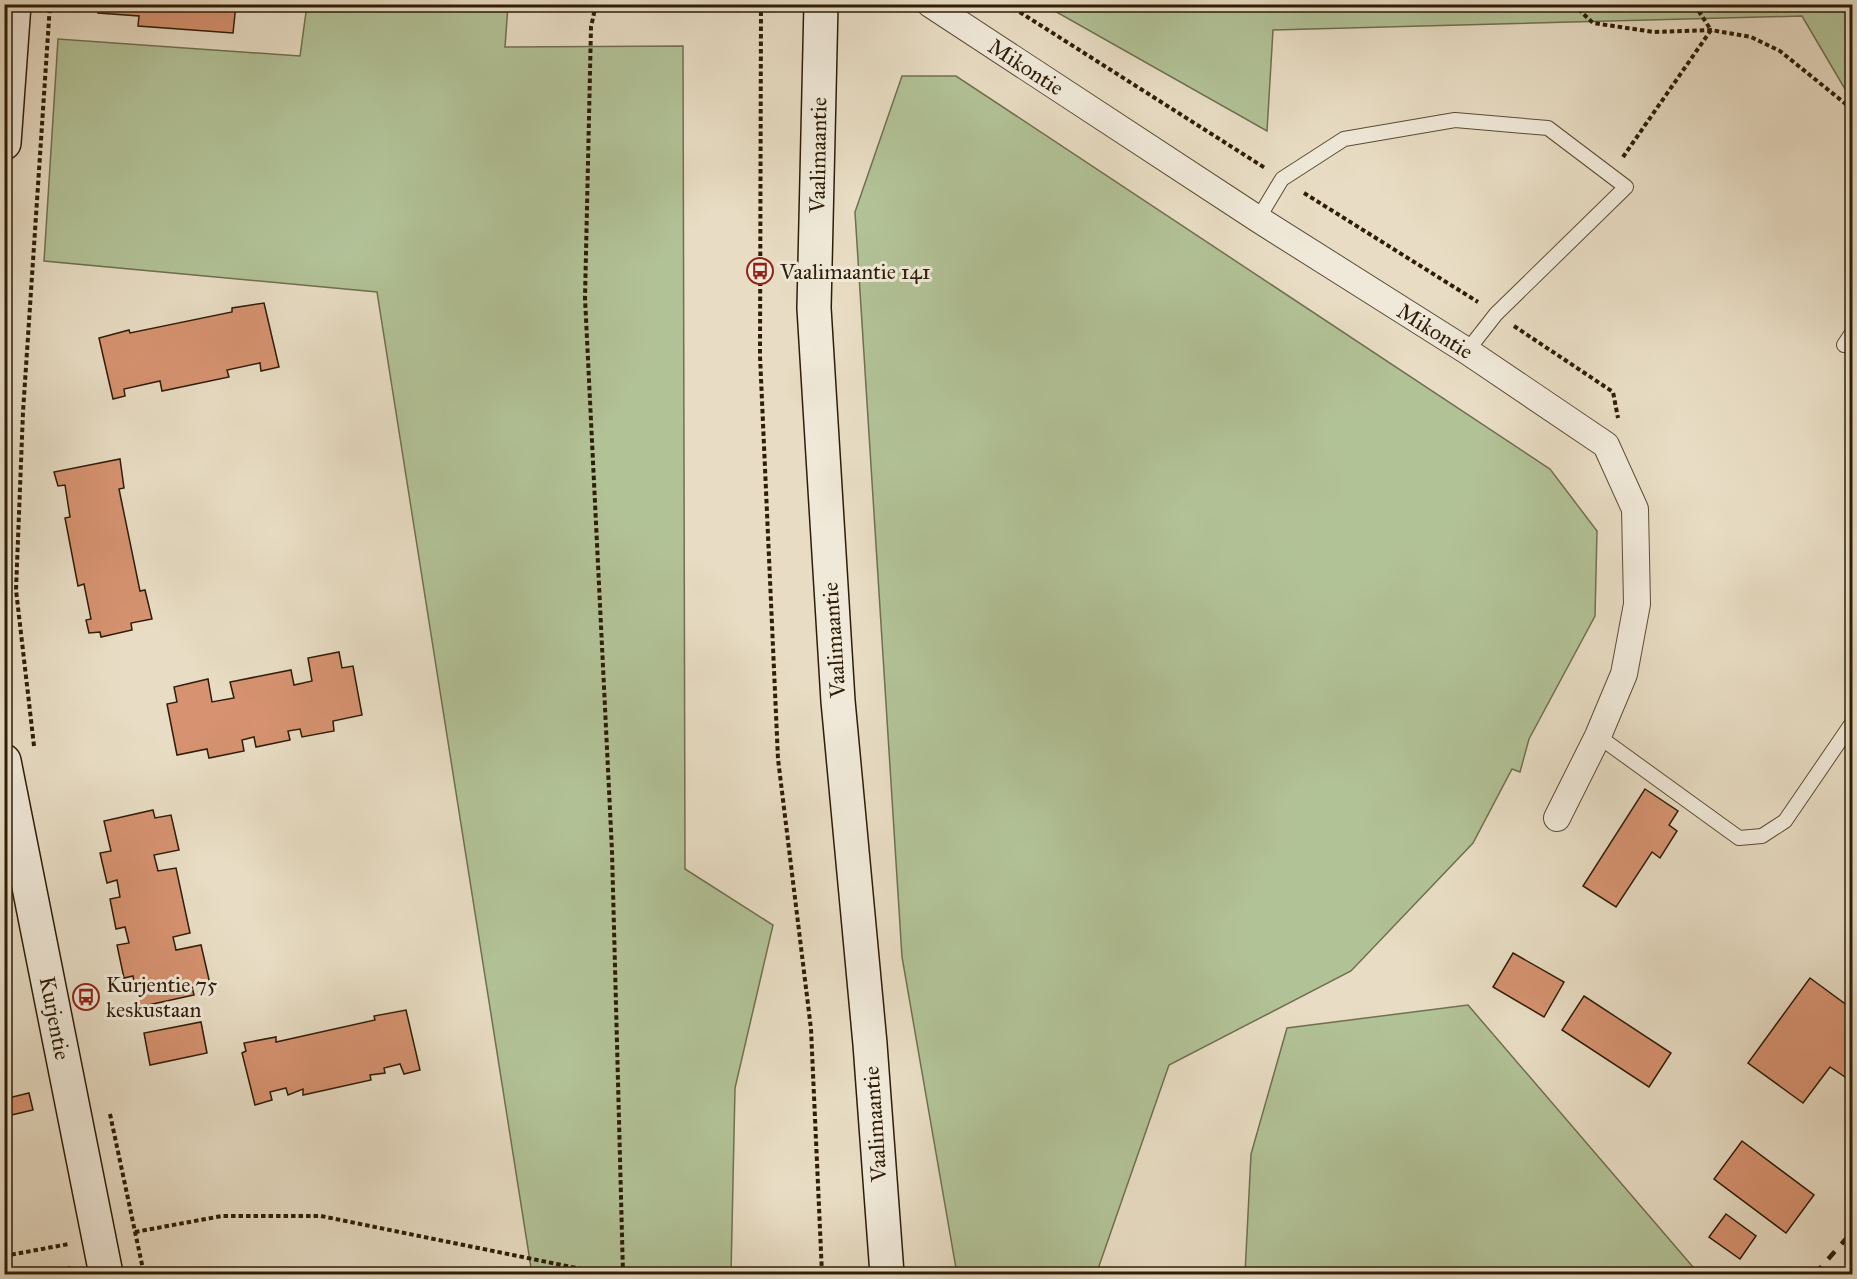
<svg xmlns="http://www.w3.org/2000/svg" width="1857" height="1279" viewBox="0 0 1857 1279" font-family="'IM FELL Great Primer',serif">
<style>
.green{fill:#b2c297;stroke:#70704f;stroke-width:1.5}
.building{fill:#d79371;stroke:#2e1d07;stroke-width:1.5}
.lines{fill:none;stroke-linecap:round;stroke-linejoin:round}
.lane-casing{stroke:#5c4d36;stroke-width:16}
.street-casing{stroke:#5c4d36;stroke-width:28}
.secondary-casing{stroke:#2e1d07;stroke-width:36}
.path{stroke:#2e1d07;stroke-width:4;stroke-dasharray:4.5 3;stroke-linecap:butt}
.lane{stroke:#f0e9d9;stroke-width:14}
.street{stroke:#f0e9d9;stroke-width:26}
.secondary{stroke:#f0e9d9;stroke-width:33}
.rail{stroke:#2e1d07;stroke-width:4.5;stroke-dasharray:10 10;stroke-linecap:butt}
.labels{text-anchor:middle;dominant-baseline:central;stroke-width:6;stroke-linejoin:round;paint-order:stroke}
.street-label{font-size:22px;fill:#2e1d07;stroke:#f0e9d9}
.poi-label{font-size:22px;fill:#2e1d07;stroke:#f0e9d9;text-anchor:start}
</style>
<rect width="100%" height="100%" fill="#e8ddc4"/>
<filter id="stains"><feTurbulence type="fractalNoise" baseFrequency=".00333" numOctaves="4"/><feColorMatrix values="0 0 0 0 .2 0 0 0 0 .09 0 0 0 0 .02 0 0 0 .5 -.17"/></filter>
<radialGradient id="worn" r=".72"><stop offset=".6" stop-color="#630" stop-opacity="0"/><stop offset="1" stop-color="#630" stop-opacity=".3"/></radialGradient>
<g class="green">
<path d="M508 5 505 47 683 46 685 869 773 925 735 1088 731 1274H532L377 292 44 261 58 39 300 56 307 5Z"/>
<path d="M1044 5H1852V101L1802 16 1273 30 1267 131Z"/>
<path d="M902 76H956L1550 469 1597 531 1595 616 1529 739 1520 772 1512 769 1473 843 1351 971 1169 1065 1099 1266 1101 1274H957L902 957 855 212Z"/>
<path d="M1468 1005 1699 1274H1245L1251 1154 1287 1028Z"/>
</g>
<g class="building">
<path d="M99 4H236L233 33 138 26 139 16 98 13Z"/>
<path d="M264 303 279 367 261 371 260 363 227 370 229 377 162 391 160 381 124 389 125 396 113 399 99 338 129 330 130 333 232 312V308Z"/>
<path d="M120 459 124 488 119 489 140 591 145 590 152 619 131 623 132 630 101 637 100 632 89 633 86 620 91 619 84 584 78 586 65 518 70 517 65 485 58 486 54 472Z"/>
<path d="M339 652 342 668 353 666 362 715 333 721 334 731 302 737 300 729 288 731 290 740 256 747 254 737 242 740 244 751 209 758 207 749 177 755 167 704 177 702 174 687 208 679 212 702 234 698 230 682 291 670 294 685 312 681 308 658Z"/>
<path d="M1645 789 1678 811 1669 825 1677 831 1660 858 1652 852 1616 907 1583 886Z"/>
<path d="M153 810 155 818 171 815 179 850 154 855 158 871 176 868 190 933 173 937 176 950 201 945 210 984 192 987 194 995 139 1007 133 976 124 978 117 945 129 943 125 927 116 929 110 899 120 897 117 880 107 883 100 853 111 851 104 821Z"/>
<path d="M1513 953 1564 982 1544 1017 1493 987Z"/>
<path d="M1810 978 1852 1009V1079L1851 1081 1830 1067 1803 1103 1748 1063Z"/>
<path d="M1584 996 1671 1053 1649 1087 1562 1030Z"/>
<path d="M406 1010 420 1070 404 1074 400 1064 384 1068 385 1073 370 1075 371 1080 303 1095V1089L288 1095 286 1088 270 1092 272 1100 255 1105 242 1053 246 1051 244 1043 276 1037V1042L375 1020 374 1016Z"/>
<path d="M201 1022 207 1053 150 1065 144 1033Z"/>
<path d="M29 1093 33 1110 7 1116 4 1099Z"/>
<path d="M1742 1141 1814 1195 1786 1233 1714 1179Z"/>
<path d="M1726 1214 1756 1236 1740 1259 1709 1237Z"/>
<path d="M70 1267 72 1274H54L53 1271Z"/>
</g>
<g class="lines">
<defs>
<g id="lane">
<path d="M1258 219 1282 179 1344 139 1455 120 1548 128 1626 187 1496 314 1467 351"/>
<path d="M1844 345 1852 333"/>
<path d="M1598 736 1739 838 1762 836 1785 821 1852 723"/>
</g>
<path id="street" d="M930 4 1258 219 1467 351 1606 445 1635 509 1637 604 1624 674 1598 736 1557 818"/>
<g id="secondary">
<path d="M821 4 814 308 838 701 870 1044 887 1274"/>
<path d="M4 143 14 4"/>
<path d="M4 761 106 1274"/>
</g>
</defs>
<use href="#lane" class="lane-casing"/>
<use href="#street" class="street-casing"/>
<use href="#secondary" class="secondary-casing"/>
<g class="path">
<path d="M596 4 591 27 585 298 612 851 623 1274"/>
<path d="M761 4 760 356 778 759 811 1029 822 1274"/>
<path d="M1007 4 1265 168"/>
<path d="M1573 4 1593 23 1654 32 1711 30 1751 37 1780 51 1852 109"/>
<path d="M1623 157 1711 30 1694 4"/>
<path d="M1304 193 1478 302"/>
<path d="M1514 326 1613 392 1618 418"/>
<path d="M34 746 16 590 23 412 50 4"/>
<path d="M110 1114 144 1274"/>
<path d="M135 1232 222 1216H321L606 1274"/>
<path d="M4 1256 69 1244"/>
</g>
<use href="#lane" class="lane"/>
<use href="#street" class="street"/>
<use href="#secondary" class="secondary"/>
<path class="rail" d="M1815 1274 1852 1232"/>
</g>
<defs>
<symbol id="bus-ring" viewBox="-11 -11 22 22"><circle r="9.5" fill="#f0e9d9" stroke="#8f2418" stroke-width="1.5"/><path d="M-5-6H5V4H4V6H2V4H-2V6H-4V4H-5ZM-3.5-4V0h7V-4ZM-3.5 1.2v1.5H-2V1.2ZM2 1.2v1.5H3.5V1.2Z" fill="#8f2418"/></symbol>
</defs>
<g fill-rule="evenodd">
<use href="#bus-ring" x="745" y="256" width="30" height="30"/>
<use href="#bus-ring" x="71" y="982" width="30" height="30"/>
</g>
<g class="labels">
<g class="street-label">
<text transform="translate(1026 67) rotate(33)">Mikontie</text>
<text transform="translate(818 155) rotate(-89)">Vaalimaantie</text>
<text transform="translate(1435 331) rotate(32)">Mikontie</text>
<text transform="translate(834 640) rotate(-94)">Vaalimaantie</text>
<text transform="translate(55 1018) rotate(79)">Kurjentie</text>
<text transform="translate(875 1124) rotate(-94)">Vaalimaantie</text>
</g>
<g class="poi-label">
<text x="780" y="271">Vaalimaantie 141</text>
<text x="106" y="984">Kurjentie 75<tspan x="106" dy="25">keskustaan</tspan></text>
</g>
</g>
<rect width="1857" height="1279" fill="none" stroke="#e8ddc4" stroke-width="24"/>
<rect x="6" y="6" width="1845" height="1267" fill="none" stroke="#2e1d07" stroke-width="3"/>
<rect x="12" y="12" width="1833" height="1255" fill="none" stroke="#2e1d07" stroke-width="1.5"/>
<rect width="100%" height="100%" filter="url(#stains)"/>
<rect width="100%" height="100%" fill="url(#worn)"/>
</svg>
